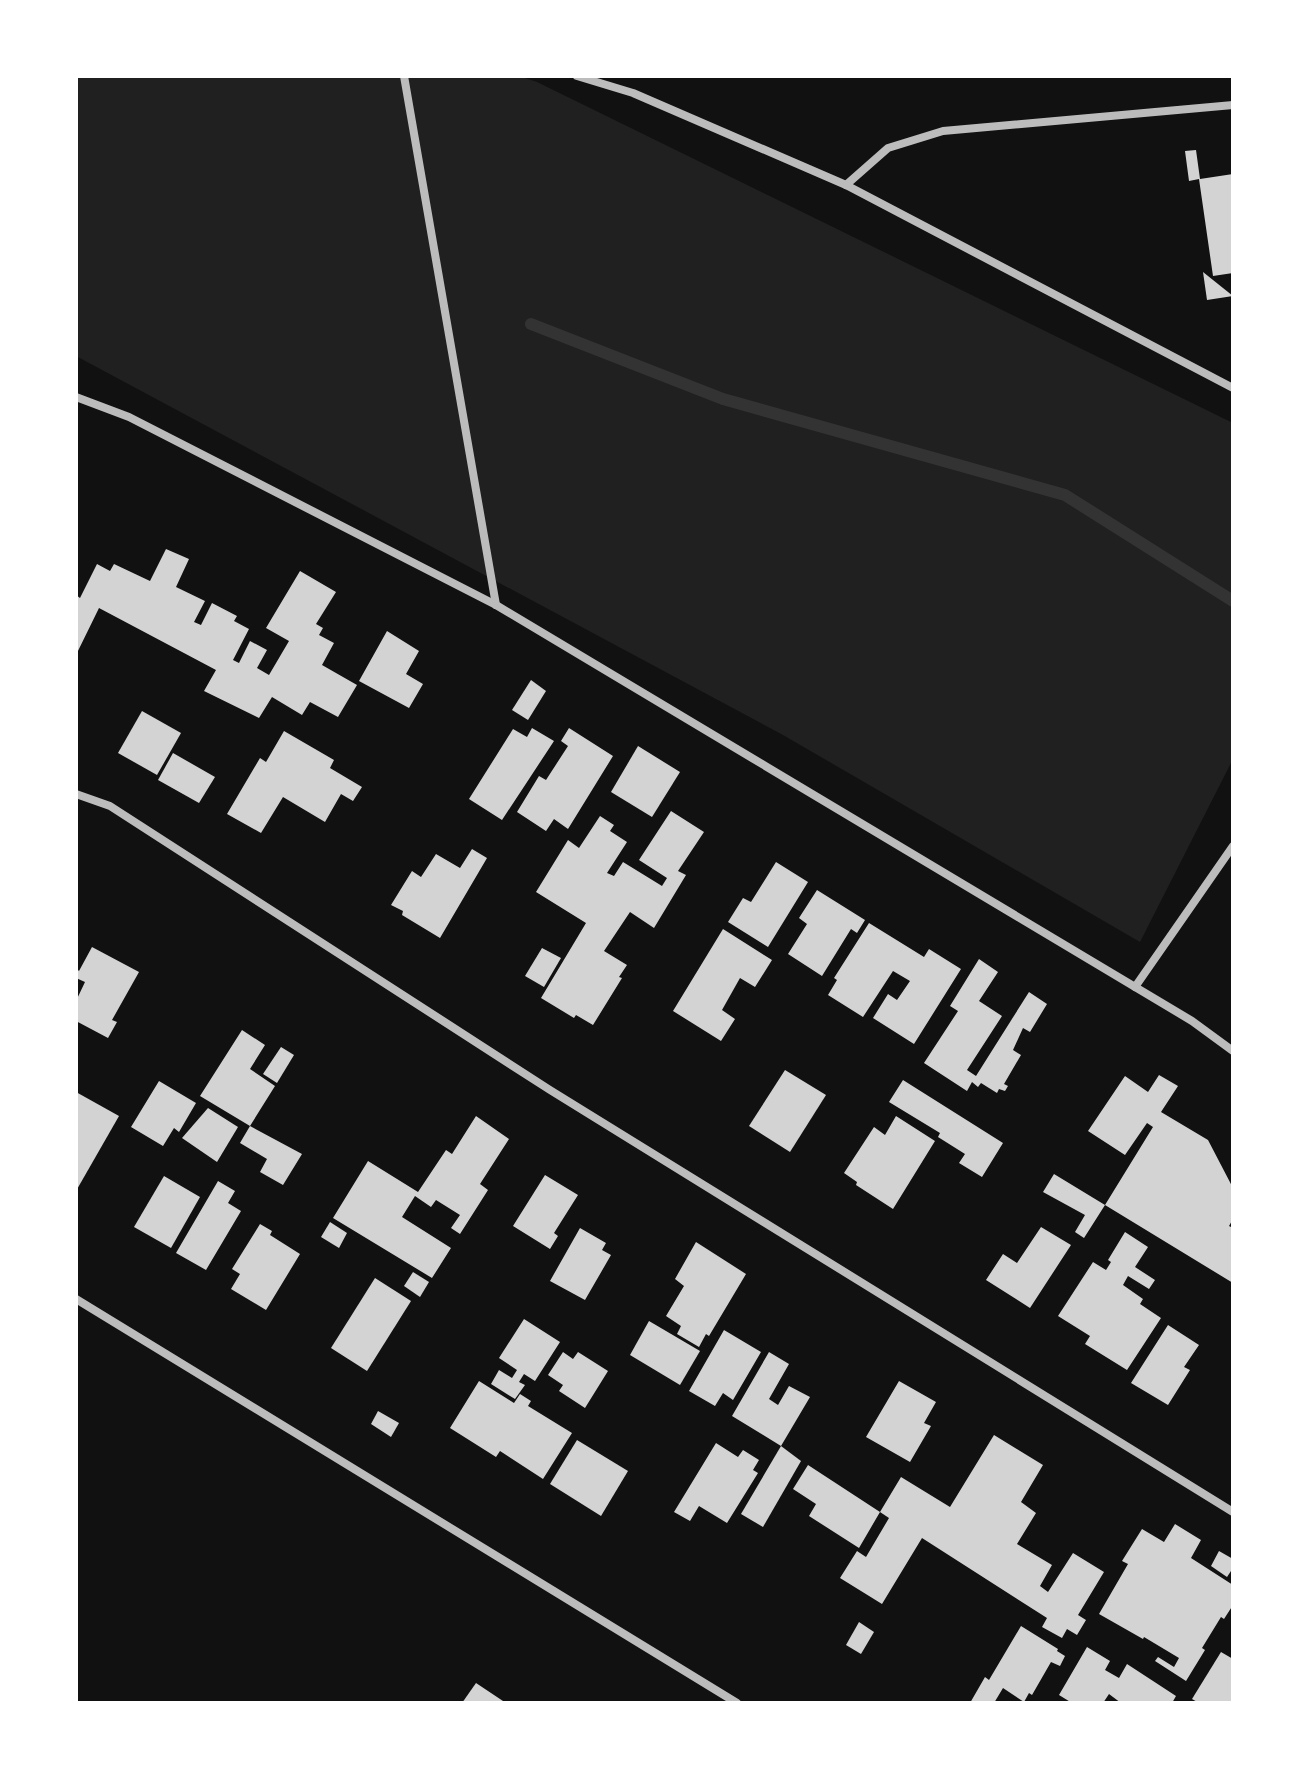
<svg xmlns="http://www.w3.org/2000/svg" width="1309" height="1779" viewBox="0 0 1309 1779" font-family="Lato,sans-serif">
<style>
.green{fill:#202020}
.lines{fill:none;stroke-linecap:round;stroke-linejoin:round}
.stream{stroke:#333;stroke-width:12}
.building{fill:#d3d3d3}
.minor{stroke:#bcbcbc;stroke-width:8}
</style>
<rect width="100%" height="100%" fill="#111"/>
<path class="green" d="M76 76H519L537 82 1233 423V759L1140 942 783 735 76 356Z"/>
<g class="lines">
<path class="stream" d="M531 324 723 399 1065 495 1233 601"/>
</g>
<g class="building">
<path d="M1196 150 1200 179 1233 174V273L1213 276 1199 179 1189 181 1185 151Z"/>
<path d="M1203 272 1233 296 1207 300Z"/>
<path d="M166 549 189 559 176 587 205 601 194 622 201 625 212 603 237 616 234 621 249 629 233 660 239 663 250 641 267 650 257 668 269 675 289 641 266 628 300 571 336 592 316 624 323 628 319 635 334 643 322 665 357 685 338 717 310 702 302 715 272 697 259 718 204 691 216 670 99 608 76 655V595L80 598 97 564 110 571 114 564 150 581Z"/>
<path d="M387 631 419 651 406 674 423 684 409 708 359 681Z"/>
<path d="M531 680 546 691 528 720 512 710Z"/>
<path d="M142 711 181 733 157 775 118 753Z"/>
<path d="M532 728 554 741 502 820 469 799 513 729 527 737Z"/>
<path d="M569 728 613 756 568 829 554 819 546 831 517 812 539 776 546 780 568 746 561 741Z"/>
<path d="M284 731 334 760 330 768 362 787 353 801 341 794 325 822 283 797 261 833 227 814 260 758 266 762Z"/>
<path d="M638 746 680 772 652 817 611 792Z"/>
<path d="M173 753 215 777 199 803 158 780Z"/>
<path d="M671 811 704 832 678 871 686 875 654 928 630 912 604 951 627 965 619 977 622 978 593 1025 576 1015 574 1018 541 998 586 923 536 892 568 840 579 848 600 816 614 825 610 831 627 842 607 873 614 876 623 862 662 886 667 878 639 860Z"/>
<path d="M472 849 487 858 440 938 402 915 403 911 391 905 412 871 421 877 436 854 460 868Z"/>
<path d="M776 862 808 882 768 947 728 922 743 898 751 902Z"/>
<path d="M817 890 865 920 857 933 851 929 822 976 788 954 807 924 799 918Z"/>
<path d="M869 923 924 957 929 949 961 969 914 1044 873 1018 888 994 897 1000 910 981 893 971 863 1017 828 995 837 980 834 978Z"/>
<path d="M723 929 772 960 755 987 740 978 722 1010 735 1019 721 1041 673 1011Z"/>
<path d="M92 947 139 972 112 1020 117 1022 108 1038 76 1021V1001L85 982 76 978V968L79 971Z"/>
<path d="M542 948 561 958 544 987 525 976Z"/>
<path d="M979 959 998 972 979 1001 1002 1016 967 1070 976 1076 1029 992 1047 1004 1030 1032 1023 1028 1013 1050 1021 1055 1004 1084 1008 1086 1005 1091 999 1089 997 1093 981 1083 978 1087 972 1082 967 1091 924 1063 958 1011 950 1006Z"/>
<path d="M242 1030 265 1045 250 1069 275 1086 250 1126 200 1096Z"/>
<path d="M281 1047 294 1055 277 1083 263 1074Z"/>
<path d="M785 1070 826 1095 790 1152 749 1126Z"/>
<path d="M1159 1075 1178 1086 1161 1112 1208 1140 1233 1188V1219L1229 1226 1233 1228V1283L1105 1205 1153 1127 1147 1123 1125 1155 1088 1131 1125 1076 1148 1092Z"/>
<path d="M903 1080 1003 1143 982 1177 959 1163 965 1154 938 1137 940 1133 889 1102Z"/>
<path d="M159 1081 196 1103 179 1132 174 1128 163 1146 131 1127Z"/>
<path d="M76 1092 119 1116 76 1191Z"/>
<path d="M208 1108 238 1127 217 1162 182 1138Z"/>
<path d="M476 1116 509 1139 480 1184 488 1190 460 1234 451 1228 460 1215 436 1200 431 1207 415 1196 402 1217 451 1248 432 1278 333 1218 368 1161 418 1192 446 1150 452 1154Z"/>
<path d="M896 1116 935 1141 893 1209 856 1185 857 1182 844 1173 874 1127 885 1135Z"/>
<path d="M250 1126 302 1154 283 1185 260 1172 267 1159 240 1143Z"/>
<path d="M1054 1174 1105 1205 1084 1238 1075 1232 1085 1215 1043 1192Z"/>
<path d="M545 1175 578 1195 554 1233 558 1236 550 1249 513 1226Z"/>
<path d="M164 1176 200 1197 171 1248 134 1227Z"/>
<path d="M218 1181 235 1191 228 1203 241 1211 206 1270 176 1253Z"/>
<path d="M330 1222 347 1233 339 1248 321 1237Z"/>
<path d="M260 1224 272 1231 270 1235 300 1254 266 1310 231 1289 240 1274 232 1269Z"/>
<path d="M1041 1227 1071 1245 1030 1308 986 1280 1003 1254 1017 1263Z"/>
<path d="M580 1228 606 1243 602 1250 611 1255 585 1300 550 1281Z"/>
<path d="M1125 1232 1148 1247 1135 1267 1155 1280 1149 1289 1128 1276 1123 1285 1143 1299 1140 1304 1161 1318 1127 1370 1085 1344 1090 1336 1058 1316 1093 1262 1106 1270 1111 1262 1108 1260Z"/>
<path d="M696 1242 746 1274 709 1336 706 1334 699 1347 677 1334 681 1326 666 1316 684 1286 675 1279Z"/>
<path d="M413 1272 429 1282 420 1297 404 1286Z"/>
<path d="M375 1278 411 1301 367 1371 331 1348Z"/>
<path d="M524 1319 560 1342 535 1381 524 1374 519 1382 525 1385 515 1399 491 1384 499 1370 512 1378 517 1370 499 1358Z"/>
<path d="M649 1321 700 1351 680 1385 630 1355Z"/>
<path d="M1168 1325 1199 1345 1184 1367 1190 1370 1168 1405 1131 1383Z"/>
<path d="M724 1330 761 1352 733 1400 723 1393 715 1406 689 1391Z"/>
<path d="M563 1352 573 1359 578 1352 608 1371 585 1408 559 1391 563 1385 548 1375Z"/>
<path d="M769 1352 789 1364 769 1399 778 1405 789 1386 810 1397 781 1446 732 1416Z"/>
<path d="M479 1381 514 1403 520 1394 531 1401 528 1406 572 1433 543 1479 500 1451 496 1457 450 1428Z"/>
<path d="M899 1381 936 1402 924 1423 931 1426 910 1462 866 1437Z"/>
<path d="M378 1411 399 1423 391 1437 371 1424Z"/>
<path d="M994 1435 1043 1465 1021 1502 1036 1513 1017 1544 1052 1565 1040 1586 1048 1592 1073 1553 1104 1572 1078 1615 1086 1620 1077 1635 1067 1629 1062 1638 1042 1627 1047 1618 922 1538 882 1604 840 1578 857 1551 866 1557 889 1518 880 1512 901 1477 950 1507Z"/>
<path d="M577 1440 628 1471 601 1516 550 1484Z"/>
<path d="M716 1443 738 1457 743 1450 759 1460 753 1470 758 1473 727 1523 699 1506 690 1521 674 1512Z"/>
<path d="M781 1446 801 1461 763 1527 741 1514Z"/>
<path d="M808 1465 880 1512 859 1548 809 1516 816 1504 793 1489Z"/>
<path d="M1175 1524 1201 1540 1191 1558 1233 1585V1605L1224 1619 1221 1617 1202 1648 1205 1650 1186 1681 1155 1661 1158 1657 1174 1667 1179 1658 1144 1637 1143 1639 1099 1614 1128 1564 1122 1561 1142 1529 1164 1542Z"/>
<path d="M1219 1551 1233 1559V1568L1227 1577 1211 1566Z"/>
<path d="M859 1622 874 1632 861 1654 846 1645Z"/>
<path d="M1021 1626 1058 1649 1057 1651 1065 1656 1060 1666 1051 1662 1032 1695 1029 1693 1024 1702 1003 1688 994 1703H970L985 1677 989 1680Z"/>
<path d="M1087 1647 1110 1661 1105 1670 1119 1678 1127 1664 1176 1696 1172 1703H1121L1109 1694 1103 1703H1072L1059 1695Z"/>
<path d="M1221 1652 1233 1659V1703H1199L1192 1699Z"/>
<path d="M476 1683 506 1703H462Z"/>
</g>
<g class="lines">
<g class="minor">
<path d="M404 76 496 605"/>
<path d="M577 76 633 93 846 185 1233 388"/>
<path d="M846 185 888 148 943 131 1233 105"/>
<path d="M76 397 129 417 496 605 1192 1021 1233 1051"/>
<path d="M76 794 110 806 550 1090 1233 1512"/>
<path d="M1135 987 1233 846"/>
<path d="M76 1299 737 1703"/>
</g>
</g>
<rect width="1309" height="1779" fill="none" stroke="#ffffff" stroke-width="156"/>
</svg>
